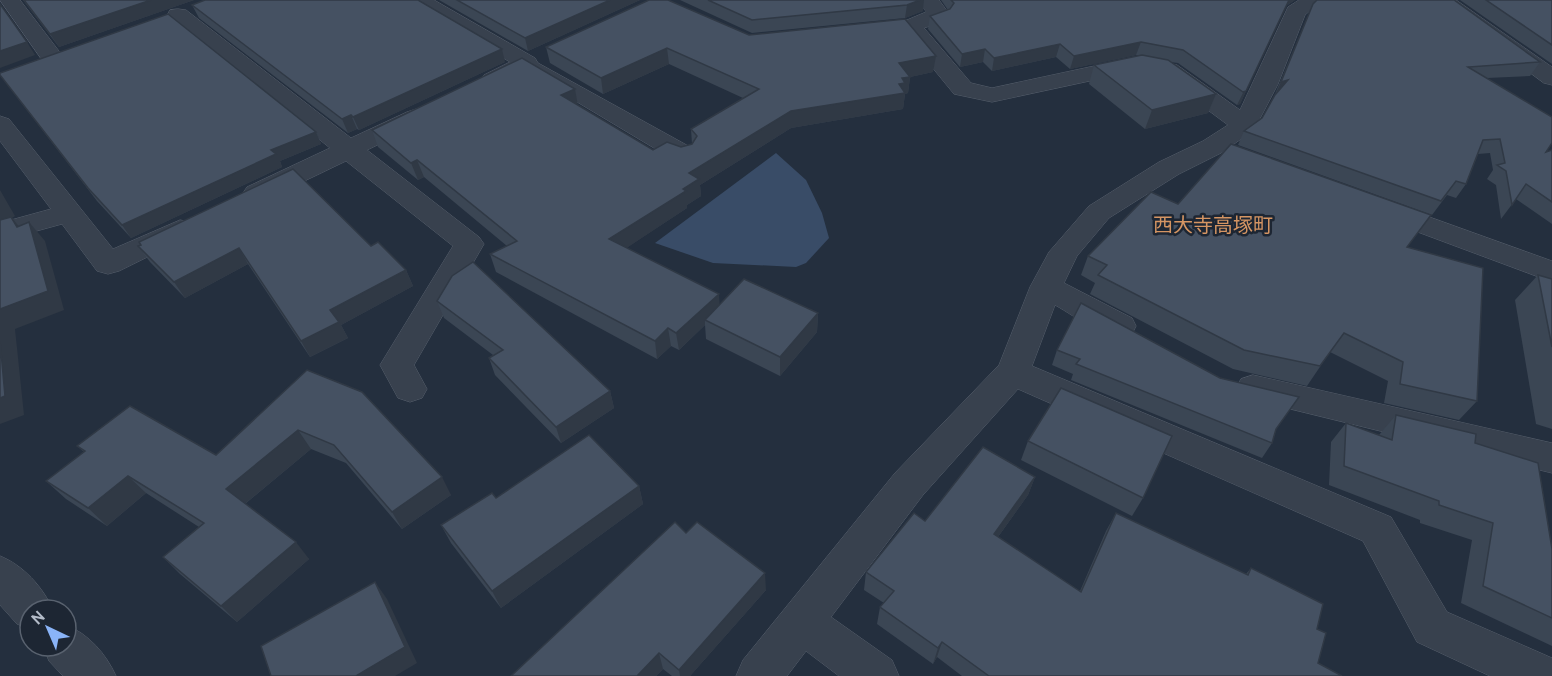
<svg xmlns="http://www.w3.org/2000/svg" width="1552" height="676" viewBox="0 0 1552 676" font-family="Cabin,'Noto Sans JP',sans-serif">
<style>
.water{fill:#394c67}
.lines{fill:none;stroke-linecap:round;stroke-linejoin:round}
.minor-casing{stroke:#565f6c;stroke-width:1}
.minor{fill:#38414e;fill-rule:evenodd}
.wall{fill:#3b4654}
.shaded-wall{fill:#303945}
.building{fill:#455162;stroke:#303945;stroke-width:1.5}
.labels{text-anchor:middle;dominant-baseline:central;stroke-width:5;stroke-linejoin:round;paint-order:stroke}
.neighbourhood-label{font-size:20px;fill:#d59563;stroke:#1d2633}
</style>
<rect width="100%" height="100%" fill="#242f3e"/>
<path class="water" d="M776 153 806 180 822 213 829 238 806 263 796 267 713 263 655 243Z"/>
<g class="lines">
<defs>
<g id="minor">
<path d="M0 0H20L65 59 61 64 53 66 45 64Z"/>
<path d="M409 0H434L535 58 538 63 692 148 696 154 692 160 683 162 674 160 527 72C513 79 499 89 484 85L480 80 484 75 510 62 412 4Z"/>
<path d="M918 0H939L950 15 947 20 924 28 971 83 992 88 1136 57 1177 65 1240 110 1288 7 1299 0H1322L1305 15 1278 84 1254 130 1221 153 1179 174 1109 218 1077 256 1064 283 1132 318 1136 326 1132 334C1106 342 1077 317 1055 305L1032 366 1391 517 1447 612 1552 658V676H1490L1417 642 1363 541 1018 389 923 495 831 617 892 660 899 676H839L806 651 787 676H736L743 660 895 473 999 365 1030 287 1049 252 1089 206 1159 162 1203 141 1228 125 1162 76 1136 71 992 102 954 94 904 33 867 37 859 35 856 30 859 25 907 20 926 12Z"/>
<path d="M1432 0H1456L1552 67V85L1544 83Z"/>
<path d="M178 9 186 10 351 138 407 112 416 109 425 112 429 117 425 122 367 150 479 237 484 244 414 365 427 389 422 398 410 402 398 398 380 365 453 246 346 161 267 199 257 202 247 199 243 193 247 187 330 148 170 20 167 15 170 10Z"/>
<path d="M0 116 9 119 113 249 180 220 190 222 195 229 190 236 119 271 108 274 97 271 62 224 0 241V223L51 209 0 141Z"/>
<path d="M1382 200 1552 261V282L1372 215 1368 209 1372 203Z"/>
<path d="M1253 375 1552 443V473L1241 397 1236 388 1241 379Z"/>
<path d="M0 556C23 565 43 587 53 610H30V629L17 624 0 605Z"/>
<path d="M66 625C89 634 106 654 116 676H63L49 661 43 646H66Z"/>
</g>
</defs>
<use href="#minor" class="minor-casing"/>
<use href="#minor" class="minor"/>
</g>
<g class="wall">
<path d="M23 0H194L59 47Z"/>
<path d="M439 0H640L528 51Z"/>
<path d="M680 0H924L923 11 905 18 752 33Z"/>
<path d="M941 0H1295L1286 6 1240 104 1237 105 1178 63 1170 62 1216 94 1208 113 1145 129 1089 84 1094 65 1140 55H1136L1070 69 1056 57 992 71 983 62 960 67 928 29 930 16 948 10Z"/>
<path d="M1460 0H1552V64Z"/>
<path d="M1313 4 1540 62 1530 76 1487 78 1546 152 1552 150V224L1516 199 1501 219 1496 185 1487 179 1493 170 1490 153 1478 154 1466 184 1456 198 1447 195 1432 215 1238 145 1244 131 1262 118 1275 94Z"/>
<path d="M192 5 505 62 359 130 357 129 348 133 199 18Z"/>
<path d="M749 35 933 72 910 77 908 93 905 94 903 109 791 128 700 185 701 196 687 205V208L626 248 719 294V305L818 313 817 332 780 376 706 339 705 325 679 350 671 346 657 359 496 272 490 254 507 246 424 177 418 180 378 147 372 130 578 106 653 150 681 147 692 144 691 129 743 98 669 64 603 94 550 63 546 47Z"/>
<path d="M0 75 316 132 321 144 280 161 282 167 131 238 97 201Z"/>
<path d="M138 246H371L406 270 413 286 341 325 348 338 310 357 248 264 185 298 150 262Z"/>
<path d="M1408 247 1477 401 1459 420 1384 403 1388 381 1330 352 1307 386 1233 369 1090 294 1095 283 1081 275 1088 256Z"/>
<path d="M1538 275 1552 279V429L1536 424 1515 300Z"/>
<path d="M437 301 610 391 614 408 561 443 495 375 489 358 493 355 444 318Z"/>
<path d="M1057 350 1276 430 1272 443 1262 458 1071 380 1073 374 1052 365Z"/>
<path d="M307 370 451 495 402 529 346 463 311 449 245 504 309 559 237 622 180 574 163 557 199 527 146 493 107 526 66 499 46 481 84 452 77 446 216 455Z"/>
<path d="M1396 415 1475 443 1552 549V646L1461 603 1472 540 1420 523V520L1329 485 1331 442 1346 423 1379 435Z"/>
<path d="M1028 441 1143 498 1132 516 1021 460Z"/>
<path d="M1035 477 1028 495 998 537 1080 591 1106 531 1116 513 1246 574 1251 568 1317 629 1318 663 1342 676H962L937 657 933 664 877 624 880 607 884 603 864 590 866 572 925 521Z"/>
<path d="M639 486 643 504 501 608 451 543 441 525 496 498Z"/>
<path d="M686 533 766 590 690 676H672L663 669 656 676H511Z"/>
</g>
<g class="shaded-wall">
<path d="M151 0H194L59 47 50 34Z"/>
<path d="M610 0H640L528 51 525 38Z"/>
<path d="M920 0H924L923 11 905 18 907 5Z"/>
<path d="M1289 0H1295L1286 6 1240 104 1237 105Z"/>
<path d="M27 42 35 55 0 68V51Z"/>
<path d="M1141 42 1136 55 1070 69 1074 56Z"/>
<path d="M1060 44 1056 57 992 71 994 58Z"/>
<path d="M667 48 669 64 603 94 601 78Z"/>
<path d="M502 49 505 62 359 130 353 117Z"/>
<path d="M985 49 983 62 960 67 962 54Z"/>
<path d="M936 56 933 72 910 77 908 93 905 94 903 109 791 128 700 185 701 196 687 205V208L613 257 609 239 683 189 689 173 791 111 899 63Z"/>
<path d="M1288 80 1275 95 1281 82Z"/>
<path d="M575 89 578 106 561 95Z"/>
<path d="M1216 94 1208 113 1145 129 1152 110Z"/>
<path d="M351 115 357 129 348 133 342 119Z"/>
<path d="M316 132 321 144 280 161 282 167 131 238 122 225 271 150Z"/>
<path d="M417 160 424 177 418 180 411 163Z"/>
<path d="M0 190 15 216 12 218 27 236 0 221Z"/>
<path d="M29 222 45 241 64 310 15 329 24 415 0 424V309Z"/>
<path d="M239 248 248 264 185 298 174 282Z"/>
<path d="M406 270 413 286 341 325 348 338 310 357 301 341 330 310Z"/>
<path d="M719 294 720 311 705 320V325L679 350 676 333Z"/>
<path d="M818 313 817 332 780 376V357Z"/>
<path d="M668 328 671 346 657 359 655 341Z"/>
<path d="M610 391 614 408 561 443 556 427Z"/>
<path d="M298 430 311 449 241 507 226 489Z"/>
<path d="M128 476 146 493 107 526 88 508Z"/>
<path d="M442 477 451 495 402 529 392 512Z"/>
<path d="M1035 477 1028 495 987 552 994 534Z"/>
<path d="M639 486 643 504 501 608 492 591Z"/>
<path d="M296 542 309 559 237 622 221 606Z"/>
<path d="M765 573 766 590 690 676H680L679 670Z"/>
<path d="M375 582 387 599 417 663 395 676H356Z"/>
<path d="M942 642 937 657 933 664 938 648Z"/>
<path d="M659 653 663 669 656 676H637Z"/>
</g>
<g class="building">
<path d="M24 0H151L50 34Z"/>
<path d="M205 0H418L502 49 353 117 351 115 342 119 192 5Z"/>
<path d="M457 0H610L525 38Z"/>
<path d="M649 0H668L749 35 905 19 936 56 899 63 910 77 902 78 905 83 899 84 905 93 791 111 689 173 699 179 683 189 686 191 609 239 719 294 676 333 668 328 655 341 490 254 517 241 417 160 411 163 372 130 522 58 575 89 561 95 653 150 667 142 681 147 692 144 697 136 691 129 759 89 667 48 601 78 546 47Z"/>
<path d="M708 0H920L907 5 752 20Z"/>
<path d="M951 0H1289L1246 91 1243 92 1183 50 1141 42 1074 56 1060 44 994 58 985 49 962 54 930 16 950 9 954 3Z"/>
<path d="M1317 0H1454L1540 62 1468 67 1552 117V143L1546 152 1552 150V202L1526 184 1512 205 1506 171 1497 165 1505 163 1500 139 1483 140 1466 184 1456 181 1441 201 1244 131 1262 118 1275 95 1288 80 1281 82 1313 4Z"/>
<path d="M1486 0H1552V45Z"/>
<path d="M0 4 27 42 0 51Z"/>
<path d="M168 14 316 132 271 150 276 154 122 225 88 188 0 75V73Z"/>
<path d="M1142 55 1168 60 1216 94 1152 110 1094 65Z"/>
<path d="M1231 144 1431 215 1407 247 1483 268 1477 401 1400 384 1403 362 1344 333 1320 366 1244 350 1098 275 1107 265 1088 256 1151 192 1178 204Z"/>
<path d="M293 169 371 246 378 242 406 270 330 310 339 322 301 341 239 248 174 282 138 246 141 245 139 242Z"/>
<path d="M11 217 17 227 29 222 48 291 0 309V220Z"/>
<path d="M473 262 610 391 556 427 489 358 503 350 437 301 452 276Z"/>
<path d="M1538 275 1552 279V347Z"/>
<path d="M744 279 818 313 780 357 705 320Z"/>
<path d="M1081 303 1220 378 1299 397 1276 429 1272 443 1076 364 1080 359 1057 350Z"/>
<path d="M0 341 5 396 0 398Z"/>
<path d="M307 370 362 392 442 477 392 512 334 445 298 430 226 489 296 542 221 606 163 557 204 523 128 476 88 508 46 481 85 451 77 446 130 406 216 455Z"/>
<path d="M1061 388 1172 436 1143 498 1028 441Z"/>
<path d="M1396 415 1476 434 1475 443 1538 463 1552 549V618L1483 586 1493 523 1439 505V501L1344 466 1346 423 1392 440Z"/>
<path d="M589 435 639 486 492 591 441 525 492 493 496 498Z"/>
<path d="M983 447 1035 477 994 534 1081 592 1116 513 1248 575 1251 568 1323 604 1317 629 1326 633 1318 663 1342 676H989L942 642 938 648 880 607 894 591 866 572 914 513 925 521Z"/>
<path d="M675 522 686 533 697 522 765 573 679 670 659 653 637 676H511Z"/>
<path d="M375 582 405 647 356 676H271L261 646Z"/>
</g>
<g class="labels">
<g class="neighbourhood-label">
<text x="1213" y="225">西大寺高塚町</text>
</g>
</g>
<g transform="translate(48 628) rotate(316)"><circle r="28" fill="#1d2633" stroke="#59626f" stroke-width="1.5"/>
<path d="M0-4.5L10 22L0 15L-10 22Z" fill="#8ab4f8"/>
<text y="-9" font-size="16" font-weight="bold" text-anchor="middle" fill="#b4bcc9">N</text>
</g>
</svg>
